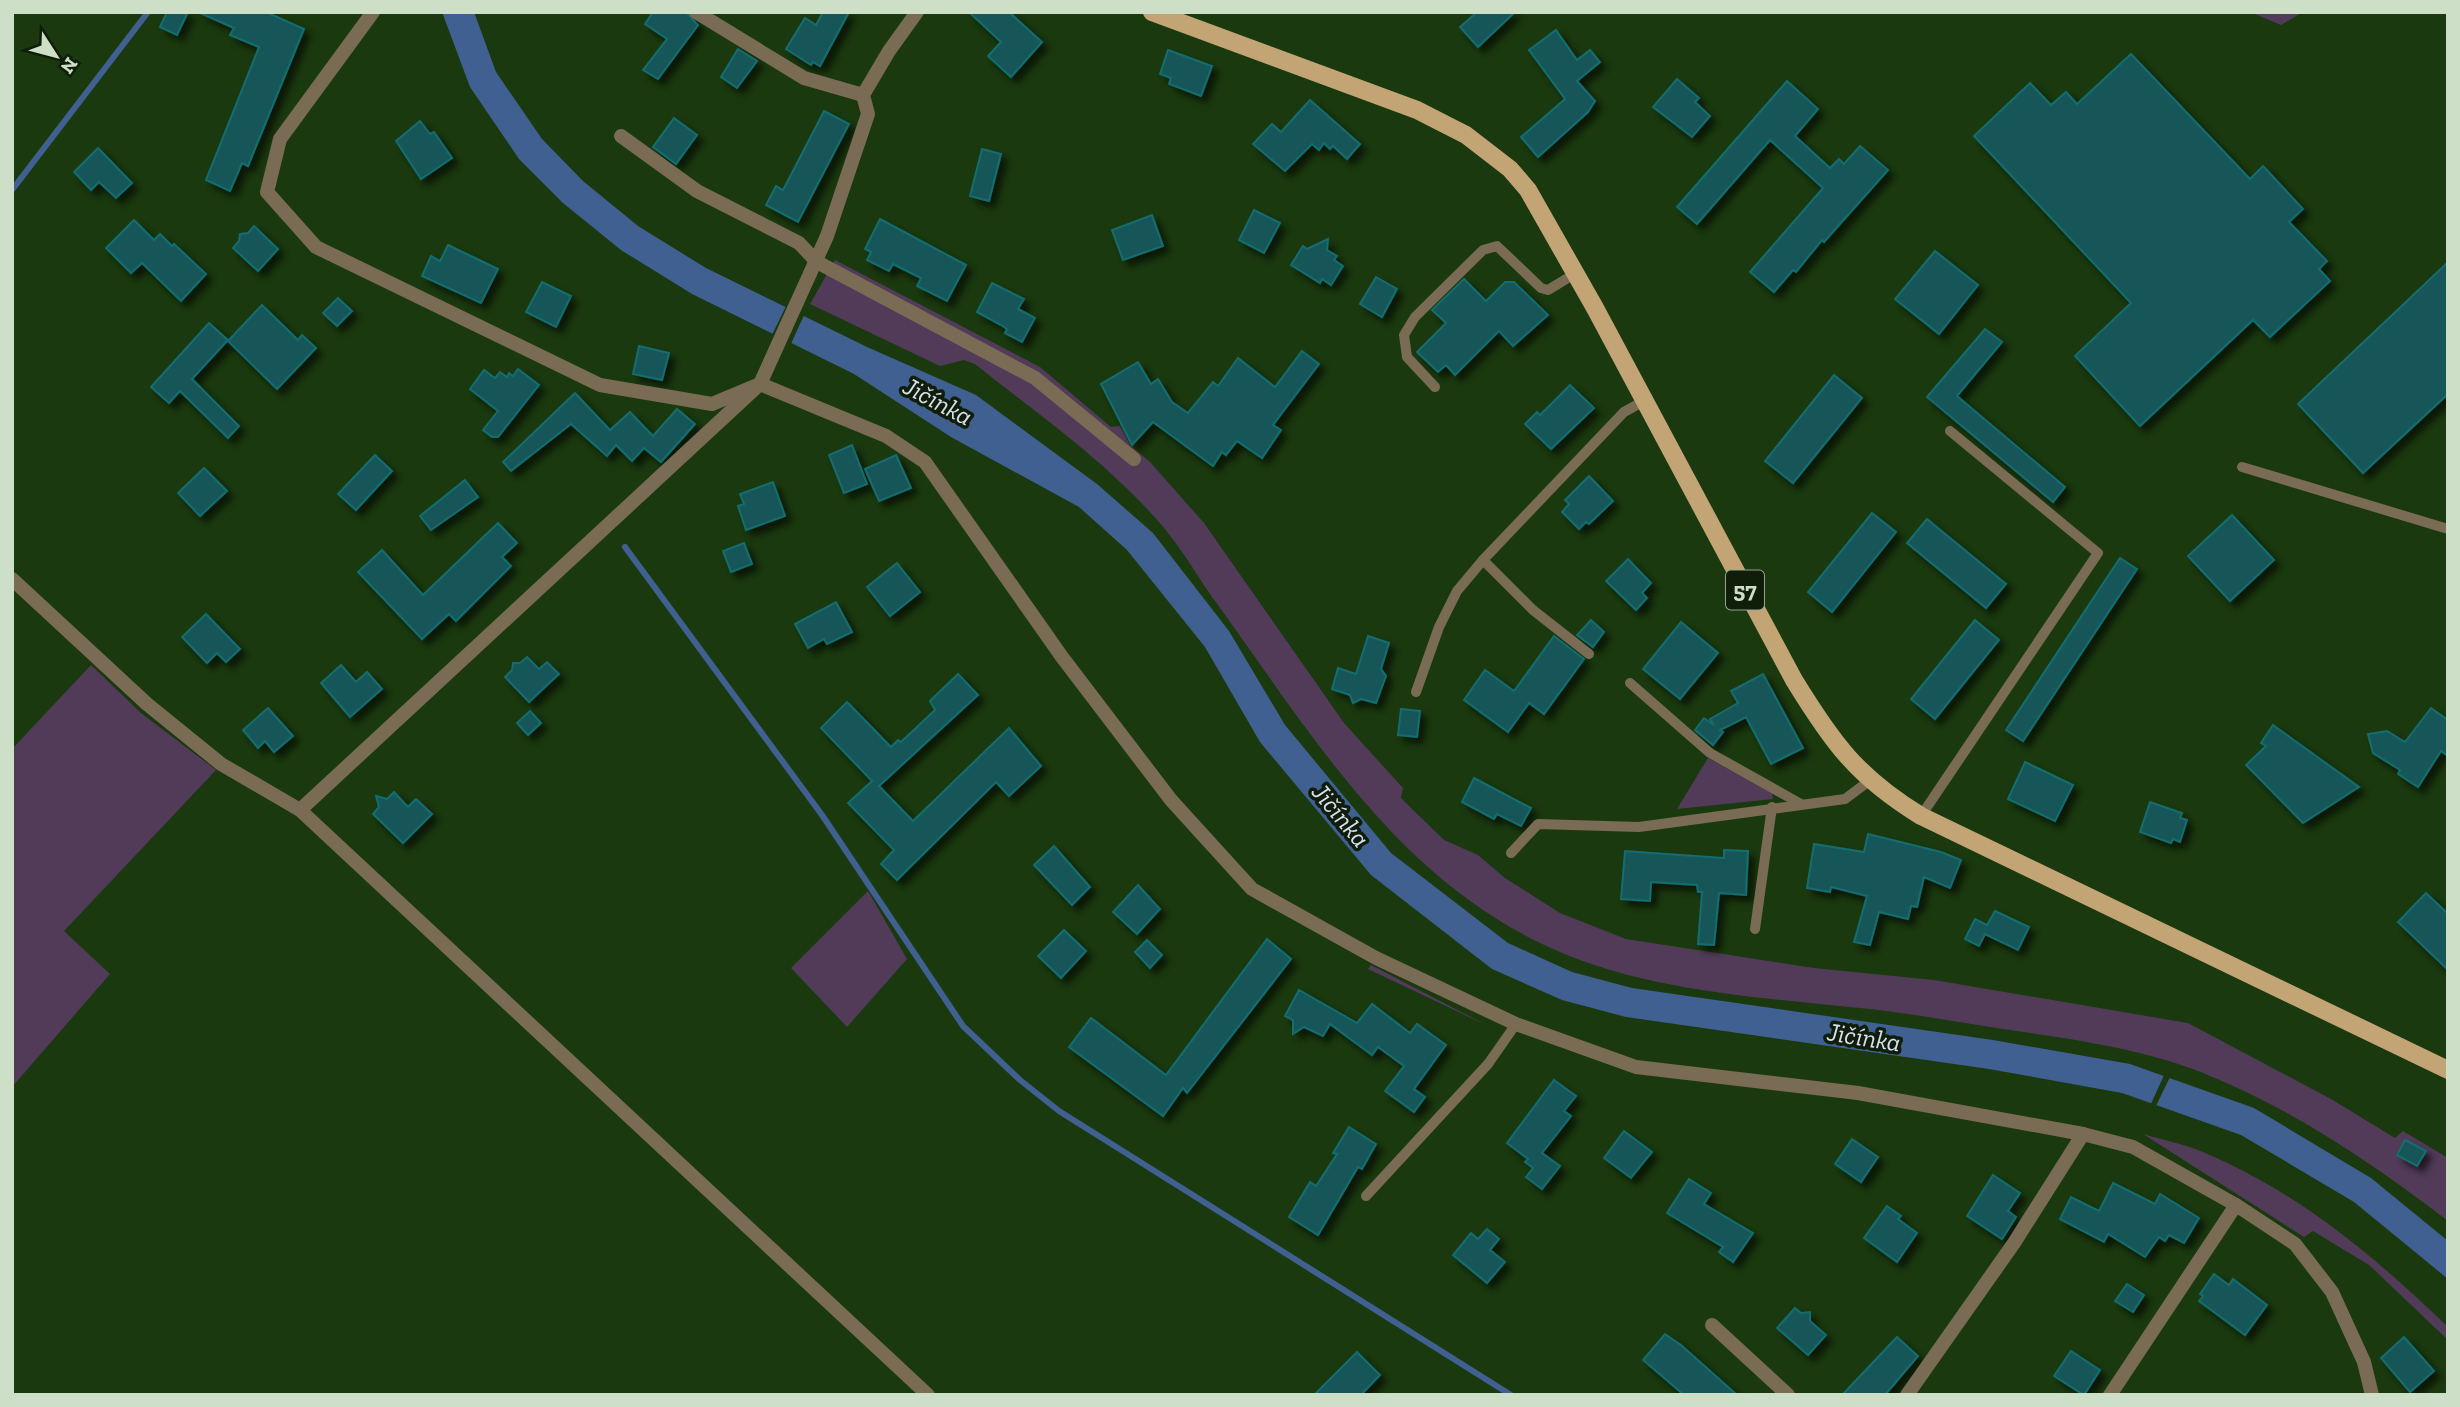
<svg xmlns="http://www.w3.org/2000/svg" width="2460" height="1407" viewBox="0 0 2460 1407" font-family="'Zilla Slab',serif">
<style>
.green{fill:#513b58}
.water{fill:#3f6090}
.pier{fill:#1a390e}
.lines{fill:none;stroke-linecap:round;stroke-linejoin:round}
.stream{stroke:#3f6090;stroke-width:6}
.building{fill:#165759;stroke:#126d70;stroke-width:2;filter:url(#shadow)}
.service{stroke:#7a6b54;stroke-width:10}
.minor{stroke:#7a6b54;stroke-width:14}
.primary{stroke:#c3a474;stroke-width:18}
.labels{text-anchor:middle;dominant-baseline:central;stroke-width:7;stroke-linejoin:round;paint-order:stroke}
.shield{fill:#0f1d0a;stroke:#94a58e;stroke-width:2}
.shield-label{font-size:23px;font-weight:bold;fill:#cddfc6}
.water-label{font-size:26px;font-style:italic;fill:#d6e0ef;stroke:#0f1d0a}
</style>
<defs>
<filter id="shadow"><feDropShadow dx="6" dy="6" stdDeviation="3.5" flood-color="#0009"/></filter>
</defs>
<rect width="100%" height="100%" fill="#1a390e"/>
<g class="green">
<path d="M2250 12H2303L2281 25Z"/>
<path d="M835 260 1040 367 1111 427 1120 426 1131 446 1150 462 1204 523 1344 723 1403 788 1401 798 1444 840 1478 855 1505 878 1560 913 1626 939 1814 968 1934 980 2188 1023 2331 1099 2395 1138 2403 1131 2448 1158V1221C2372 1163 2293 1109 2203 1073 2140 1048 2070 1039 2003 1029 1958 1022 1914 1014 1870 1009 1759 997 1639 992 1538 942 1388 868 1305 724 1210 594 1195 572 1181 548 1164 528 1110 464 1040 416 975 364L964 360 940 366 810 304Z"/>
<path d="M91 665 141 713 216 770 64 931 110 974 12 1087V749Z"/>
<path d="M1708 758 1772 793 1773 799 1677 809Z"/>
<path d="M868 891 907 959 847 1027 791 968Z"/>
<path d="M1371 965 1488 1026 1368 969Z"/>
<path d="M2143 1134C2163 1140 2185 1144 2205 1153 2301 1194 2373 1255 2448 1327V1340L2369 1265 2313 1231 2304 1237Z"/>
</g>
<path class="water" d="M442 12H474L496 72 542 139 583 181 638 226 706 268 867 347 976 395 1097 484 1153 533 1229 631 1285 725 1391 853 1508 943 1572 972 1632 988 1993 1040 2130 1064 2254 1108 2371 1178 2448 1241V1279L2354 1202 2241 1135 2122 1093 1989 1069 1626 1017 1562 1000 1492 969 1371 875 1260 742 1205 647 1127 550 1079 507 951 437 854 374 692 294 621 250 563 203 519 159 470 87Z"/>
<g class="pier">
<path d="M787 304 805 313 790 346 771 337Z"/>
<path d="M2165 1073 2171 1075 2155 1108 2150 1106Z"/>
</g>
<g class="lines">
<g class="stream">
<path d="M12 190 148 12"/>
<path d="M625 547 822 815 963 1026 1020 1080 1059 1111 1511 1395"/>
</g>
</g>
<g class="building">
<path d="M167 12H188L177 35 160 27Z"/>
<path d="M198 12H266L304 29 248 166 242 163 230 191 206 180 259 47 230 35 234 28Z"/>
<path d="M653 12H686L698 25 658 79 643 70 667 39 645 24Z"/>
<path d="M823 12H849L820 66 813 62 811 65 786 49 805 18 816 25Z"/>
<path d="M969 12H1009L1042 42 1011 77 988 56 1001 42Z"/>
<path d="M1477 12H1515L1478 47 1460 27Z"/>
<path d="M1556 30 1577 60 1590 50 1600 62 1577 81 1595 101 1588 112 1538 157 1521 137 1565 99 1529 50Z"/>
<path d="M738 49 757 61 737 88 721 77Z"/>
<path d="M1168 50 1212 66 1201 96 1169 84 1171 78 1160 74Z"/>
<path d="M2131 54 2250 179 2263 166 2303 209 2289 222 2327 261 2319 269 2330 281 2270 337 2253 320 2140 426 2075 356 2131 303 1974 136 2030 83 2051 105 2066 92 2077 104Z"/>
<path d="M1677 79 1699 98 1695 102 1710 116 1692 137 1653 107Z"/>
<path d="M1787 81 1818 109 1795 136 1830 168 1839 159 1844 164 1860 146 1888 170 1824 242 1822 240 1796 272 1793 270 1774 292 1750 272 1823 188 1770 140 1697 224 1677 207Z"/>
<path d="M1310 100 1360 144 1347 159 1333 146 1330 149 1324 143 1319 150 1312 144 1285 171 1253 144 1272 124 1281 132Z"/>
<path d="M824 111 849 124 798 222 766 205 776 186 783 190Z"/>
<path d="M674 118 697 135 676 164 653 147Z"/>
<path d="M420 121 430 134 434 132 452 158 421 179 396 141Z"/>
<path d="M98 148 132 183 116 198 99 182 91 190 74 172Z"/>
<path d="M982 149 1001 154 989 201 970 196Z"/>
<path d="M1254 210 1280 223 1264 253 1239 240Z"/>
<path d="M1152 215 1163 246 1123 260 1112 230Z"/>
<path d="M880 219 966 265 947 301 917 286 921 278 893 264 889 271 867 260 871 252 865 249Z"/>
<path d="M134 220 154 240 160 234 172 246 174 244 206 274 181 301 142 263 131 273 106 248Z"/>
<path d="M254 226 278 249 258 271 233 248 239 241 240 234 248 233Z"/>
<path d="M1328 239 1327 250 1337 256 1334 260 1343 266 1331 285 1322 279 1320 283 1291 265 1303 246 1307 249Z"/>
<path d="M448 245 498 269 481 303 422 276 431 256 440 261Z"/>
<path d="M1935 251 1978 285 1939 334 1895 299Z"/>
<path d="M2448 262V394L2363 473 2298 404Z"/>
<path d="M1376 277 1397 289 1382 317 1360 304Z"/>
<path d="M1464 279 1486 301 1505 282H1514L1548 315 1513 346 1499 331 1455 375 1446 365 1438 372 1417 352 1446 323 1432 310Z"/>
<path d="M542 282 571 296 556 327 526 312Z"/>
<path d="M992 283 1024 299 1018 309 1035 318 1022 342 1005 333 1007 329 1001 325 977 312Z"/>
<path d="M338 298 352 311 337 326 323 313Z"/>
<path d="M262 305 298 340 302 335 316 348 277 389 228 341Z"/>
<path d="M209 323 228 340 192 379 239 426 228 438 180 391 169 403 151 387Z"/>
<path d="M1985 329 2002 342 1957 396 2065 487 2053 502 1927 397Z"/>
<path d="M639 346 669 353 662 380 633 374Z"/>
<path d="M1302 351 1319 364 1273 425 1281 430 1262 458 1237 441 1226 455 1222 452 1213 466 1153 422 1132 445 1101 384 1138 362 1151 384 1158 379 1172 402 1188 413 1213 382 1218 386 1238 358 1275 387Z"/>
<path d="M518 369 539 385 498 437H492L483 430 498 411 470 389 484 370 495 378 500 372 507 377 509 373 513 376Z"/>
<path d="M1834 375 1862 398 1793 483 1765 461Z"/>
<path d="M1570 385 1594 408 1551 449 1525 424 1537 412 1540 415Z"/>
<path d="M575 393 610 430 630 412 653 436 677 409 695 424 661 462 644 448 632 461 616 445 607 456 571 424 511 471 503 462Z"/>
<path d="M852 445 867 484 844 493 829 455Z"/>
<path d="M375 455 392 471 356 510 338 494Z"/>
<path d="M896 455 911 488 879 501 865 469Z"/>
<path d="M204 468 227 491 200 516 178 493Z"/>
<path d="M1589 476 1613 501 1589 524 1586 522 1579 529 1562 512 1569 504 1565 500Z"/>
<path d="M465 480 478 497 431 530 420 516Z"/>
<path d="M773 482 785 516 746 530 738 506 744 504 740 494Z"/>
<path d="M1872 513 1896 532 1832 612 1808 592Z"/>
<path d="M2232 515 2274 560 2230 601 2188 556Z"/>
<path d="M1927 519 2006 584 1986 608 1907 543Z"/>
<path d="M498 523 517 543 502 557 511 566 456 621 449 614 422 639 358 572 382 550 423 595Z"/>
<path d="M744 543 752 564 731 572 723 551Z"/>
<path d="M2120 558 2137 569 2023 741 2006 730Z"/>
<path d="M1628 559 1651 583 1642 593 1647 598 1636 610 1606 581Z"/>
<path d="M897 563 920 592 890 616 867 587Z"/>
<path d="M836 602 852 632 827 644 824 639 808 648 795 624Z"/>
<path d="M206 614 240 649 226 662 217 653 207 663 182 637Z"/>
<path d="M1591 620 1604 632 1593 647 1577 635Z"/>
<path d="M1975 620 1999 640 1935 719 1911 699Z"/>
<path d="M1681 622 1718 653 1680 699 1643 669Z"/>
<path d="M1368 636 1389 643 1381 669 1386 676 1376 703 1361 699 1353 703 1350 695 1332 689 1338 668 1356 674Z"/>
<path d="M1554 636 1584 659 1544 714 1529 703 1508 732 1464 700 1485 670 1514 691Z"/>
<path d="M527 657 539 669 547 662 559 674 529 702 505 677 512 670 513 663H520Z"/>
<path d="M341 665 356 682 367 672 382 689 350 717 321 683Z"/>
<path d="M958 674 978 695 879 786 913 821 1009 728 1041 766 1009 796 996 782 897 880 881 864 894 850 848 803 872 781 821 728 847 702 891 747 898 740 901 742 935 710 930 701Z"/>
<path d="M1763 674 1803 748 1771 764 1746 717 1720 730 1723 732 1713 745 1695 730 1704 718 1714 725 1710 719 1738 703 1731 691Z"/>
<path d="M268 708 293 736 274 752 265 741 258 748 243 730Z"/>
<path d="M2431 708 2448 720V756L2441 751 2418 787 2398 774 2400 770 2373 753 2368 734 2387 731 2405 742Z"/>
<path d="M1401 709 1420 711 1417 737 1398 735Z"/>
<path d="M530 711 541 723 528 735 517 723Z"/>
<path d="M2273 725 2359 787 2303 823 2246 765 2266 746 2261 743Z"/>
<path d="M2025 762 2073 785 2055 821 2008 799Z"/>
<path d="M1474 778 1531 808 1521 826 1497 814 1494 819 1462 802Z"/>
<path d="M394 792 408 807 416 799 432 814 403 843 373 814 379 807 376 796 387 799Z"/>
<path d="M2150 802 2182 813 2180 818 2187 820 2180 842 2173 839 2171 843 2140 832Z"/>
<path d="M1868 834 1941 852 1961 860 1950 888 1924 877 1917 907 1911 906 1908 919 1879 912 1870 945 1854 942 1867 896 1831 887 1830 892 1807 888 1814 844 1864 852Z"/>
<path d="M1054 846 1090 887 1072 905 1034 865Z"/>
<path d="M1724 850 1748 851 1746 895 1719 893 1714 945 1698 944 1702 892H1698L1697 885 1651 882 1650 901 1621 899 1625 851 1724 858Z"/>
<path d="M1138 885 1160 909 1137 934 1113 912Z"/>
<path d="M2426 893 2448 914V970L2398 922Z"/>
<path d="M1995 911 2029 927 2018 950 1985 934 1979 946 1965 939 1975 919 1987 925Z"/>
<path d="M1064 930 1086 951 1061 978 1038 956Z"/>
<path d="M1267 939 1291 959 1187 1093 1183 1088 1163 1116 1069 1047 1091 1018 1166 1075Z"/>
<path d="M1147 940 1162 955 1150 968 1135 952Z"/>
<path d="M1299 990 1357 1023 1372 1004 1410 1033 1417 1024 1446 1045 1414 1089 1425 1097 1414 1112 1385 1091 1404 1066 1378 1047 1372 1055 1330 1024 1323 1036 1304 1027 1293 1034V1020L1285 1016Z"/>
<path d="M1554 1080 1576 1096 1564 1111 1571 1116 1542 1153 1560 1166 1542 1189 1526 1177 1533 1168 1525 1162 1528 1159 1507 1143Z"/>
<path d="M1349 1127 1376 1144 1362 1169 1358 1167 1318 1235 1289 1217 1310 1182 1316 1186 1337 1154 1333 1153Z"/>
<path d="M1624 1131 1652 1152 1631 1178 1604 1158Z"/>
<path d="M1852 1139 1878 1157 1861 1182 1835 1164Z"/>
<path d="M2405 1140 2426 1151 2417 1166 2397 1155Z"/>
<path d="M1993 1175 2020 1193 2008 1211 2016 1217 2002 1239 1967 1216Z"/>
<path d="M1689 1179 1711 1193 1704 1204 1753 1233 1733 1262 1719 1252 1723 1247 1667 1213Z"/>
<path d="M2113 1183 2155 1204 2160 1194 2199 1218 2184 1243 2169 1235 2165 1241 2159 1237 2145 1257 2108 1234 2104 1242 2060 1219 2071 1197 2099 1211Z"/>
<path d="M1887 1206 1901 1216 1898 1219 1917 1233 1897 1262 1864 1238Z"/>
<path d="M1487 1229 1499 1239 1490 1250 1505 1262 1487 1283 1453 1255 1471 1233 1478 1239Z"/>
<path d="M2214 1274 2229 1285 2233 1279 2267 1305 2245 1335 2199 1301 2203 1296 2200 1294Z"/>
<path d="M2127 1284 2144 1295 2133 1312 2115 1301Z"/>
<path d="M1795 1308 1801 1313 1810 1312V1321L1826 1335 1808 1355 1777 1328Z"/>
<path d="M1665 1334 1681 1345 1737 1395H1684L1643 1360Z"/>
<path d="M1897 1337 1918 1356 1885 1395H1842Z"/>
<path d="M2404 1337 2434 1371 2410 1392 2381 1358Z"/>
<path d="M2071 1351 2100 1370 2084 1395 2054 1376Z"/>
<path d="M1357 1352 1380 1375 1361 1395H1314Z"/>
</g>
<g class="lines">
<g class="service">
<path d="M1435 387 1407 357 1404 335 1415 317 1483 250 1497 246 1541 288 1548 290 1576 273"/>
<path d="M2242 467 2448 529"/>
<path d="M1483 560 1533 610 1589 654"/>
<path d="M1630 683 1710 753 1801 804"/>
<path d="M1416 692 1439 627 1457 591 1483 560 1624 412 1644 401"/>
<path d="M1921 816 2098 553 1950 431"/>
<path d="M1511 853 1538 824 1639 827 1845 799 1869 781"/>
<path d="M1755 929 1772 807"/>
<path d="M1366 1196 1488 1064 1516 1024"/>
</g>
<g class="minor">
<path d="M373 12 280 139 267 192 316 247 600 385 712 404 760 384 886 436 925 462 1062 657 1171 800 1252 889 1376 958 1516 1024 1636 1067 1858 1093 2083 1134 2133 1147 2236 1205 2295 1244 2332 1292 2364 1362 2372 1395"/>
<path d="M696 12 804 78 863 95"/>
<path d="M621 136 697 191 799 243 817 262 1035 378 1134 459"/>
<path d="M12 579 147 704 221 764 300 810 928 1395"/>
<path d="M300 810 760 384 827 236 868 114 863 95 889 51 917 12"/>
<path d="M1712 1325 1788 1395"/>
<path d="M1907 1395 2014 1243 2083 1134"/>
<path d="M2110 1395 2236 1205"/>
</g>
<path class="primary" d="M1152 12 1417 110 1466 135 1510 169 1528 190 1595 308 1794 680C1832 742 1857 777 1921 816L2448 1070"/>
</g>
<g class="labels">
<rect class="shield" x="1726" y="570.5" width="38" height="39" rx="5"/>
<g class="shield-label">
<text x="1745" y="590">57</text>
</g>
<g class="water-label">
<text transform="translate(938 401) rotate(28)">Jičínka</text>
<text transform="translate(1341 815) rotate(50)">Jičínka</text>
<text transform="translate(1864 1037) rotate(9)">Jičínka</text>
</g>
</g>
<rect width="2460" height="1407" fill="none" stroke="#cddfc6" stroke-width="28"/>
<g transform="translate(56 56) rotate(126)" stroke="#0f1d0a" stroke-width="5" paint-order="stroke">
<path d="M0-5L12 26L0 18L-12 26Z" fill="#cddfc6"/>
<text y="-10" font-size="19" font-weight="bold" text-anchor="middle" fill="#cddfc6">N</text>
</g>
</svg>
